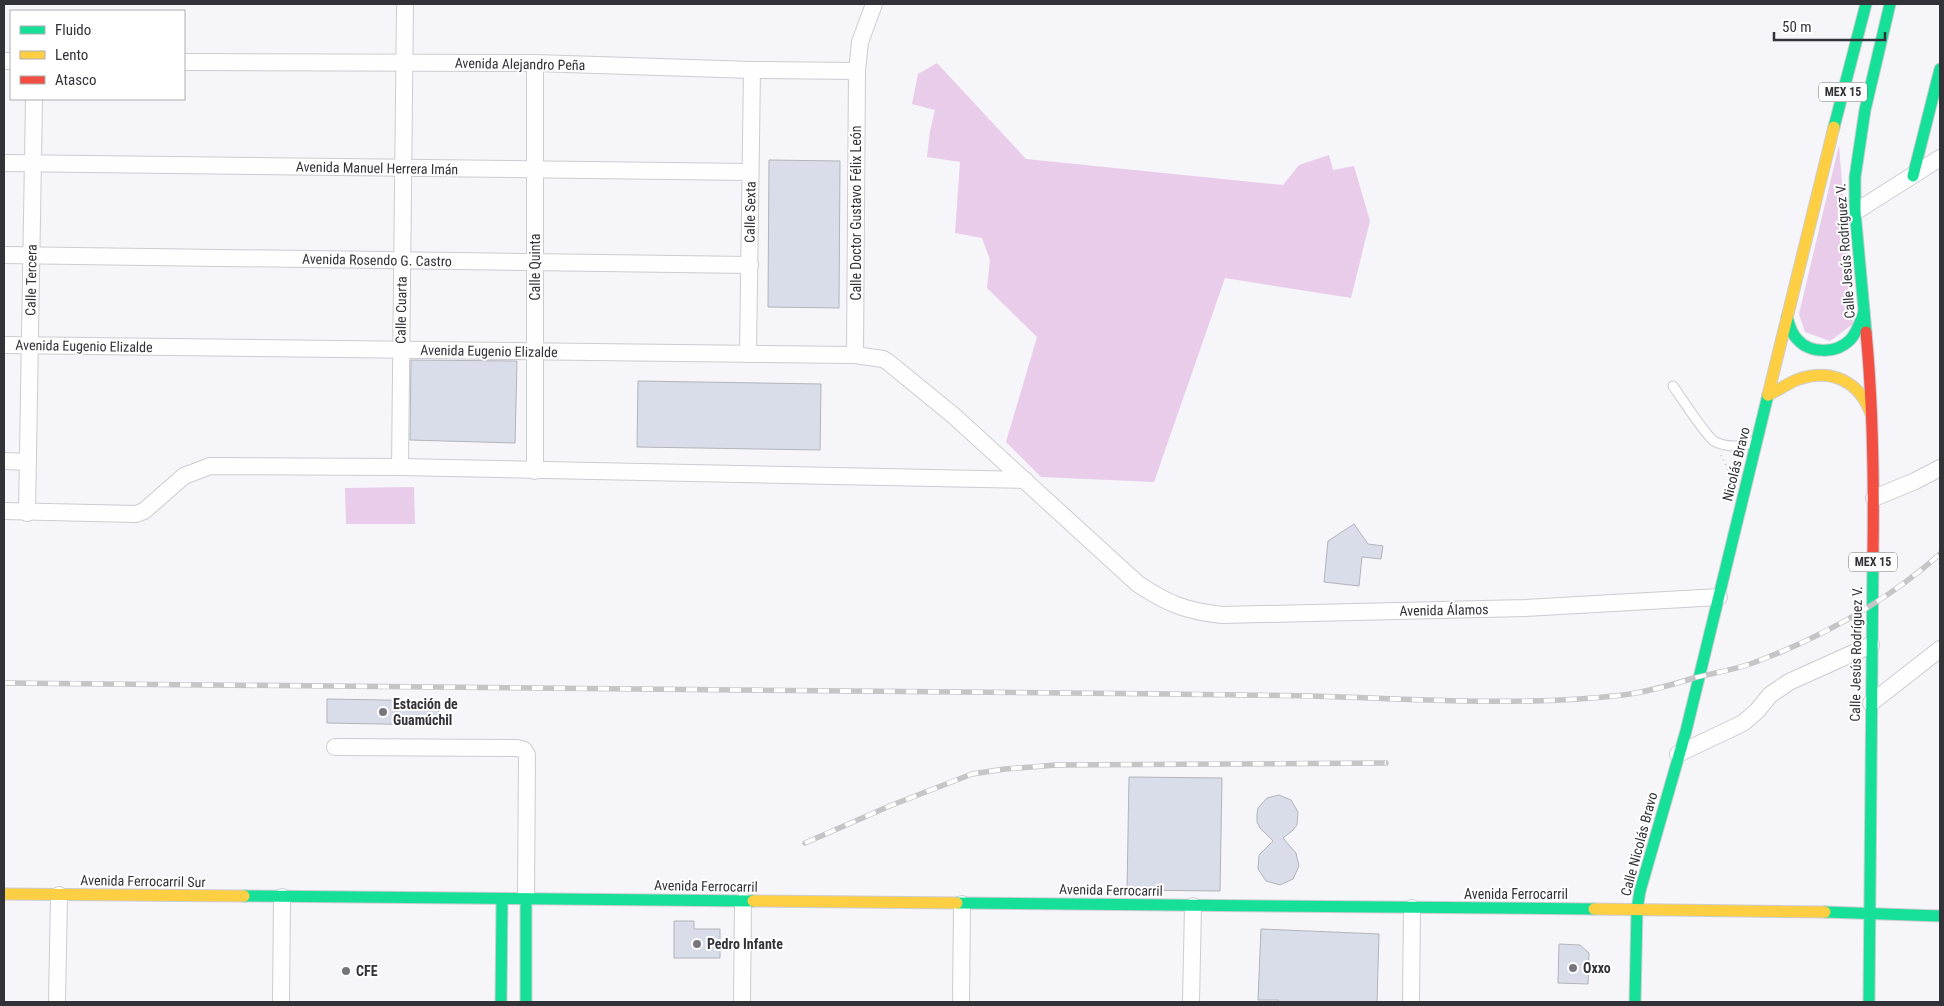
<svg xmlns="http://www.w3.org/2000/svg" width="1944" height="1006" viewBox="0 0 1944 1006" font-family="'Roboto Condensed',sans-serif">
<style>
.green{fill:#e9ccea}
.building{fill:#d8dde9;stroke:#b2b4b9}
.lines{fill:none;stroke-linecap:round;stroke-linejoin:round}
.lane-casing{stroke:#ccccd1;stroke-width:11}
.street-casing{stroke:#ccccd1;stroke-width:18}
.fast-casing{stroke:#ccccd1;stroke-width:13}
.slow-casing{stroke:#ccccd1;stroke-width:13}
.jam-casing{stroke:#ccccd1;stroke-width:13}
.path{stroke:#d3d3d6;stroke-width:2.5;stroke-dasharray:1 4;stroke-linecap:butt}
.lane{stroke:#fefefe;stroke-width:9}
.street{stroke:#fefefe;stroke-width:16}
.fast{stroke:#16e098;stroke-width:11}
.slow{stroke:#ffcf43;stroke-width:11}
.jam{stroke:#f24e42;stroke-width:11}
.rail-casing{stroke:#c5c5c7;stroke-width:5.5}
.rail{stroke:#fff;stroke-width:4;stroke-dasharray:11;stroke-linecap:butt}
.poi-dot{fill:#76767d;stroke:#fff;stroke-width:2}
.labels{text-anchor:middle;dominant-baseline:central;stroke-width:4;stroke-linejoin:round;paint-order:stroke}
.shield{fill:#fff;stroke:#707074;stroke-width:1}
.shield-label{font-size:12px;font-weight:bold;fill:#323239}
.street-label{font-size:14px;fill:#323239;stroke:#fff}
.poi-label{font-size:14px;font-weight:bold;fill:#323239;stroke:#fff;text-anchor:start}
</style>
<rect width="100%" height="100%" fill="#f5f5fa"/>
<g class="green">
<path d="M937 63 1026 159 1283 185 1299 165 1329 155 1333 170 1354 166 1370 221 1351 298 1225 278 1154 482 1041 477 1006 442 1037 337 987 288 990 260 982 238 955 233 960 162 927 157 930 131 935 110 912 104 918 74Z"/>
<path d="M1839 145 1853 324 1830 341 1805 332 1799 314Z"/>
<path d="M414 487 415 524H346L345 488Z"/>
</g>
<g class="building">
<path d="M769 160 840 161 839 308 768 307Z"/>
<path d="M411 360 517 361 515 443 410 440Z"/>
<path d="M638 381 821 384 820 450 637 447Z"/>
<path d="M1354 524 1368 544 1383 546 1381 559 1362 557 1359 586 1324 582 1328 541Z"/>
<path d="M327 699 439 701 438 725 327 723Z"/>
<path d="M1129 777 1222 778 1220 891 1127 890Z"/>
<path d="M1279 795 1291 800 1298 812 1297 825 1292 831 1283 838 1296 853 1299 866 1293 879 1280 885 1266 881 1258 869 1259 855 1273 841 1260 828 1257 822V814L1258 808 1267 798Z"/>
<path d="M674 921H694V929H720V958H674Z"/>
<path d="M1261 929 1379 934 1377 1002H1278V1000H1258Z"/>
<path d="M1559 944 1580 945 1589 953 1588 984 1558 983Z"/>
</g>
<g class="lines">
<defs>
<path id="lane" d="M1673 386C1681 397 1705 435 1714 441 1724 447 1742 448 1752 442"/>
<g id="street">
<path d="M4 61H11"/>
<path d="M184 62 535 63 752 70 857 71"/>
<path d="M4 163 750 172"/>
<path d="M1855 212 1940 158"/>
<path d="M4 255 750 265"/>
<path d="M4 345 855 355 883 359 888 362 954 416 1138 584C1168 604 1186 611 1222 615L1525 608 1719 597"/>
<path d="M748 354 752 70"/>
<path d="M855 355 857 71 860 42 874 4"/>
<path d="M4 461 28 462"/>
<path d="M400 467 405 4"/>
<path d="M535 471V63"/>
<path d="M1874 498 1915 481 1940 468"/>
<path d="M4 511 136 514 144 511 184 476 210 466 400 467 1025 480"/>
<path d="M27 513 34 99"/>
<path d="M1871 703 1940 649"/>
<path d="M335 747 517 748 524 750 527 755 526 899"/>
<path d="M1678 754 1743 723 1757 711 1770 695 1789 682 1871 645"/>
<path d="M57 1002 59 895"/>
<path d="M281 1002 282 897"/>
<path d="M742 1002 743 901"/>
<path d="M961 1002 962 904"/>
<path d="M1191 1002 1193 906"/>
<path d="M1411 1002 1412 908"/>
</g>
<g id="fast">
<path d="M1834 127 1866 4"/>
<path d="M1913 176 1940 69"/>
<path d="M1787 317C1789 324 1791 333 1797 339 1810 354 1836 354 1850 340 1857 333 1860 322 1864 312"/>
<path d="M1866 332 1855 212V177L1865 110 1890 4"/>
<path d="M244 896 753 901"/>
<path d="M526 899V1002"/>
<path d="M957 903 1594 909"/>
<path d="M1825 912 1940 916"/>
<path d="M501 1002 502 899"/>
<path d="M1635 1002 1637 909 1640 891 1686 731 1768 395"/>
<path d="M1869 1002 1873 552"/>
</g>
<g id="slow">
<path d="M1768 395C1779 390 1788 383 1799 379 1832 368 1860 382 1871 414"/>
<path d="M1768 395 1834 127"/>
<path d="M4 894 244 896"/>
<path d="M753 901 957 903"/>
<path d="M1594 909 1825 912"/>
</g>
<path id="jam" d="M1866 332C1873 405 1874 479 1873 552"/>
</defs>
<use href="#lane" class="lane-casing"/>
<use href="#street" class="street-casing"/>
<use href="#fast" class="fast-casing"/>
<use href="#slow" class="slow-casing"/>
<use href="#jam" class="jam-casing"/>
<path class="path" d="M1721 455 1728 470"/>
<use href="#lane" class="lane"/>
<use href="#street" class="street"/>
<use href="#fast" class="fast"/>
<use href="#slow" class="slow"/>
<use href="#jam" class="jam"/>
<defs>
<g id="rail">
<path d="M4 683 1171 694C1227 695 1284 695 1341 697 1435 700 1529 706 1623 695 1647 692 1671 685 1694 678 1713 673 1734 670 1753 663 1820 638 1886 602 1940 554"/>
<path d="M805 843 892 805 972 774 1005 769 1056 765 1386 763"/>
</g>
</defs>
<use href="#rail" class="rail-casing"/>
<use href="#rail" class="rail"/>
</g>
<g class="poi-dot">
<circle cx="383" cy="712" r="5"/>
<circle cx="697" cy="944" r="5"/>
<circle cx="1573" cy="968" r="5"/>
<circle cx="346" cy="971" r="5"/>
</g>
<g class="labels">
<g class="shield">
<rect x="1819" y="82.5" width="48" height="19" rx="4"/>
<rect x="1849" y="552.5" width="48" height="19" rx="4"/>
</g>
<g class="shield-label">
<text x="1843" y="92">MEX 15</text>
<text x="1873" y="562">MEX 15</text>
</g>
<g class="street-label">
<text transform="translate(520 64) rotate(1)">Avenida Alejandro Peña</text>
<text transform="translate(377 168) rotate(1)">Avenida Manuel Herrera Imán</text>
<text transform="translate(750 212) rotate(-89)">Calle Sexta</text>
<text transform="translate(856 213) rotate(-90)">Calle Doctor Gustavo Félix León</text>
<text transform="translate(1845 251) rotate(-94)">Calle Jesús Rodríguez V.</text>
<text transform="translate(377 260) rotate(1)">Avenida Rosendo G. Castro</text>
<text transform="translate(535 267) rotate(-90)">Calle Quinta</text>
<text transform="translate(31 280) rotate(-89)">Calle Tercera</text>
<text transform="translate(401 310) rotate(-89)">Calle Cuarta</text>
<text transform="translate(84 346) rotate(1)">Avenida Eugenio Elizalde</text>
<text transform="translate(489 351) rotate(1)">Avenida Eugenio Elizalde</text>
<text transform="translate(1736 464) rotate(-76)">Nicolás Bravo</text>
<text transform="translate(1444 610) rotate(-1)">Avenida Álamos</text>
<text transform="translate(1856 654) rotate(-89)">Calle Jesús Rodríguez V.</text>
<text transform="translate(1639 844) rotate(-75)">Calle Nicolás Bravo</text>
<text transform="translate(143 881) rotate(1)">Avenida Ferrocarril Sur</text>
<text transform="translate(706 886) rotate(1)">Avenida Ferrocarril</text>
<text transform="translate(1111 890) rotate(1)">Avenida Ferrocarril</text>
<text x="1516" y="894">Avenida Ferrocarril</text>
</g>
<g class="poi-label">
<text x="393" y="704">Estación de<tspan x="393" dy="16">Guamúchil</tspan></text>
<text x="707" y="944">Pedro Infante</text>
<text x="1583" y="968">Oxxo</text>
<text x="356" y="971">CFE</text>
</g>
</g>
<rect width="1944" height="1006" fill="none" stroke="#323239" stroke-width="10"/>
<rect x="10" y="10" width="175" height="90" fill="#ffffff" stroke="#adadb0"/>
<rect x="20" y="26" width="25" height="8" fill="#16e098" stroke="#adadb0"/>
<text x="55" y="35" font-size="15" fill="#323239">Fluido</text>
<rect x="20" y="51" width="25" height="8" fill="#ffcf43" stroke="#adadb0"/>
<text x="55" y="60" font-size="15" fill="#323239">Lento</text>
<rect x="20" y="76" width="25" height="8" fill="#f24e42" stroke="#adadb0"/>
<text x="55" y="85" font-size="15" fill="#323239">Atasco</text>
<path d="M1774 32v8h111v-8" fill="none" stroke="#323239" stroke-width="2.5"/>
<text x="1782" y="32" font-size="15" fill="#323239" stroke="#ffffff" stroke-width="4" paint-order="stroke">50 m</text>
</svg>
